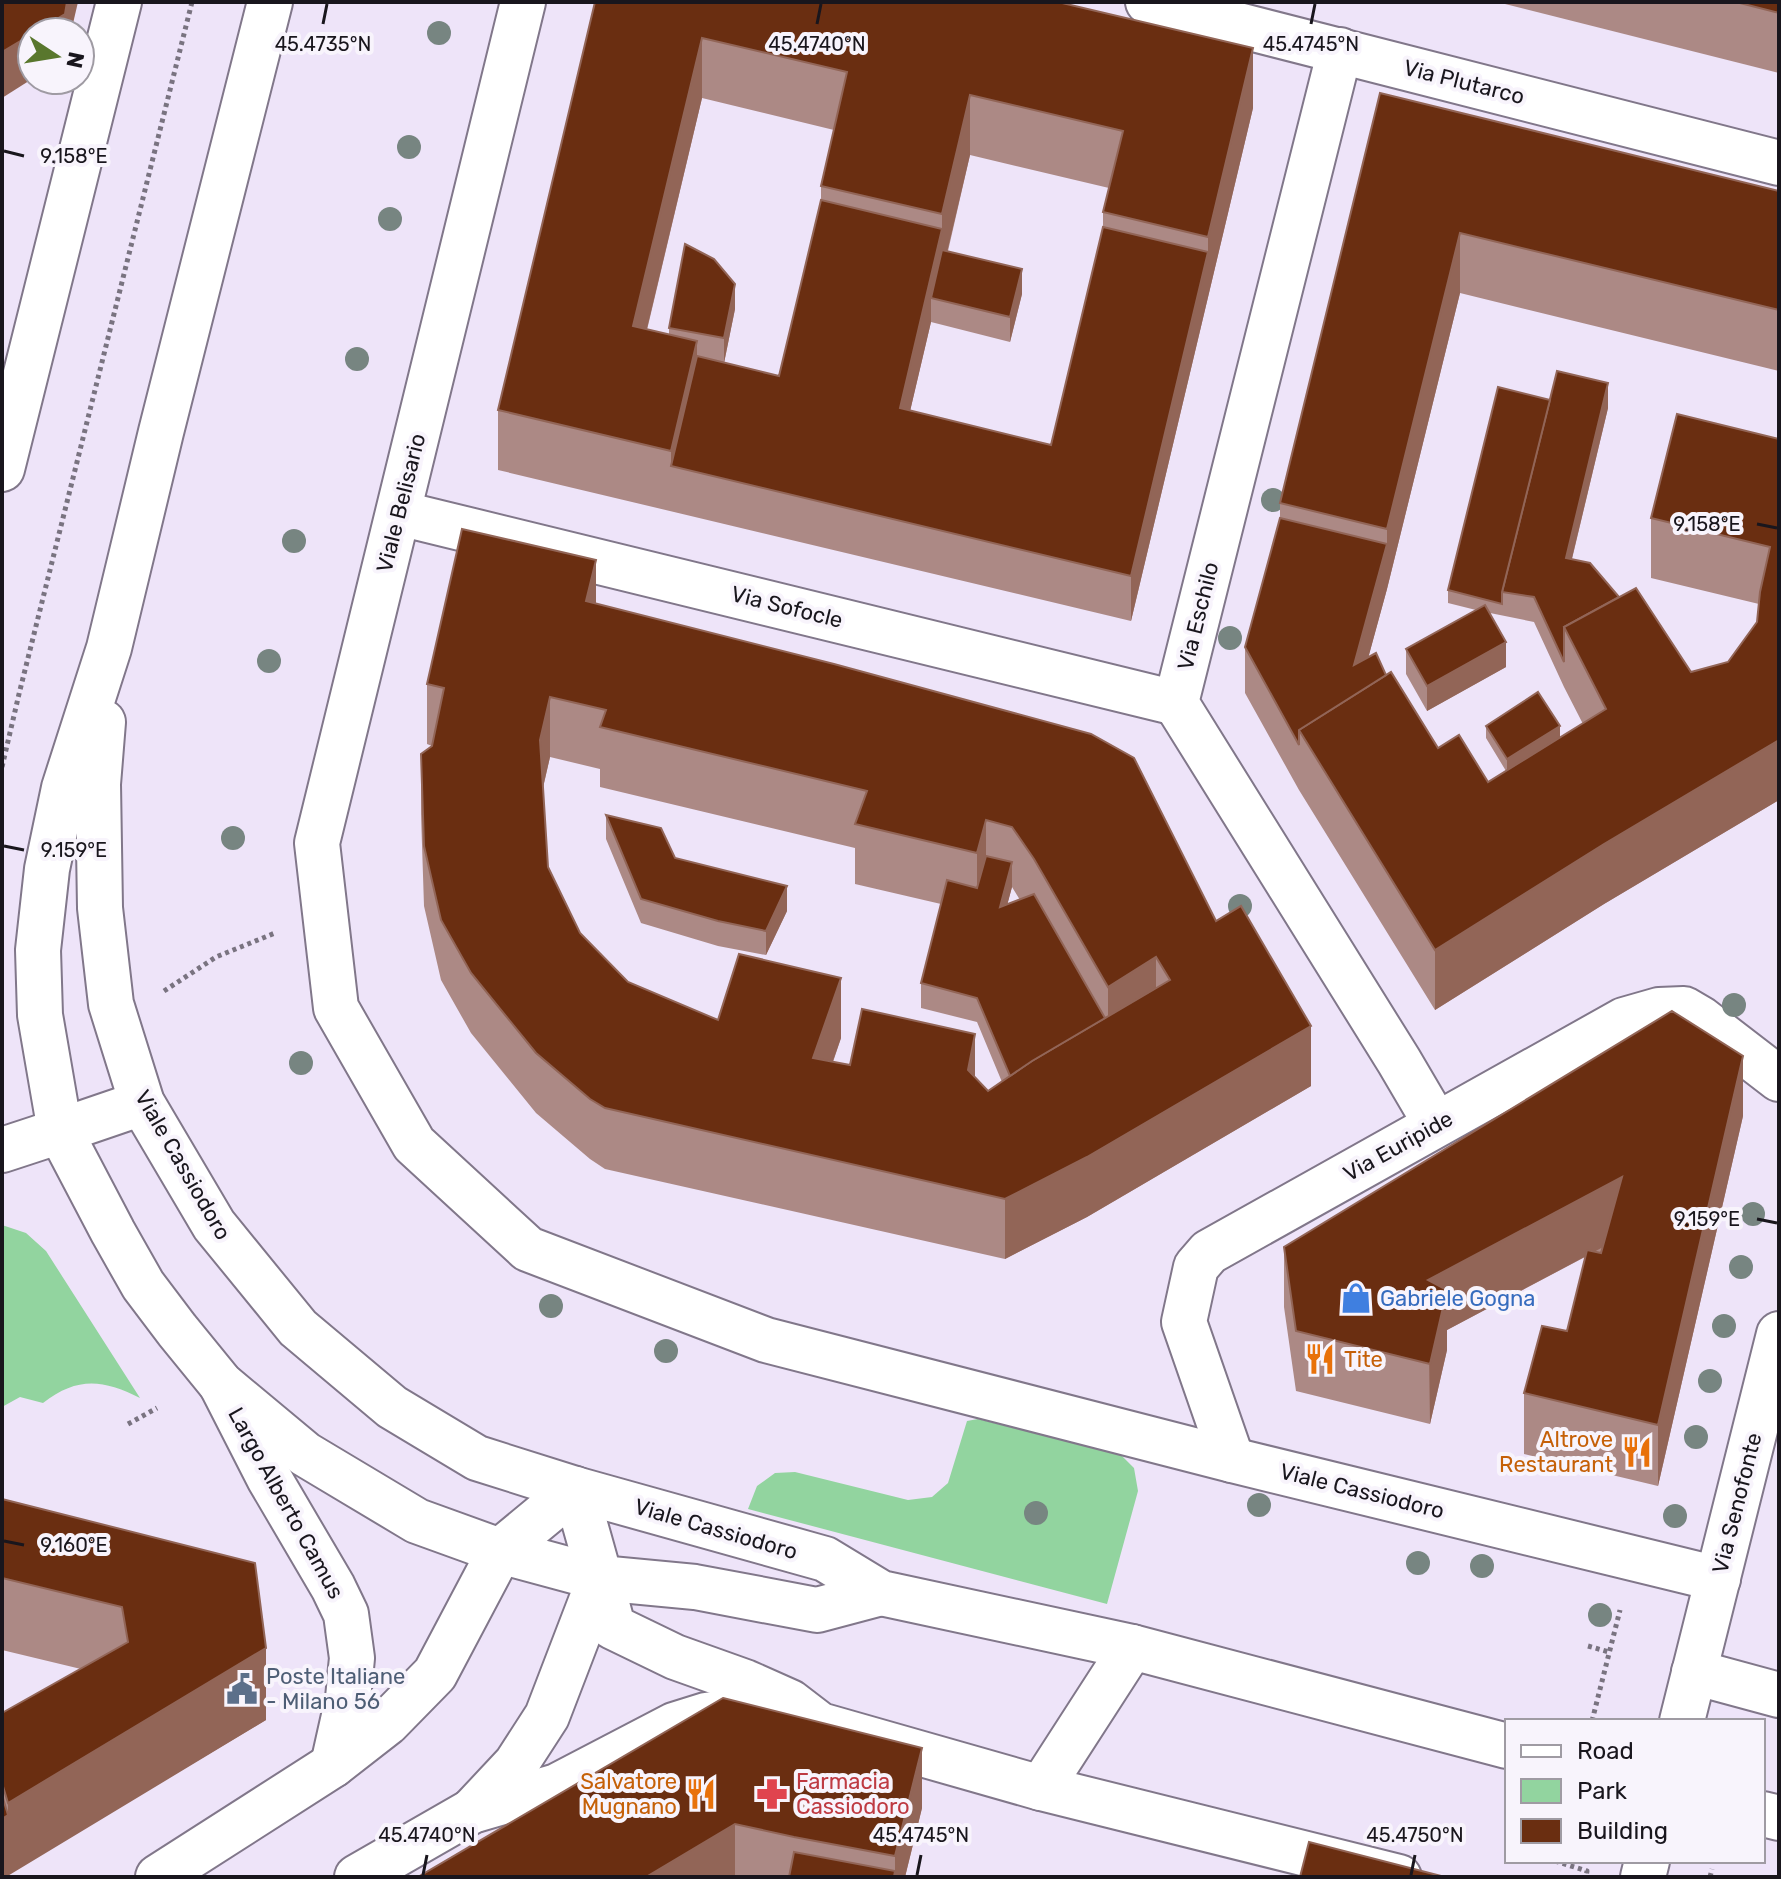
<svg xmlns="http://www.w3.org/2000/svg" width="1781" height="1879" viewBox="0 0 1781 1879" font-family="Rubik,sans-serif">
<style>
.green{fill:#92d49f}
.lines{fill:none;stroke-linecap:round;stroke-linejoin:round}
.minor-casing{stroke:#81778a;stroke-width:48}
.secondary-casing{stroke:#81778a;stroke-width:48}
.path{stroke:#797380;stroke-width:5;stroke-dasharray:4 4;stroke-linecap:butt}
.minor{stroke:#fff;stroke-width:44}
.secondary{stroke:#fff;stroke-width:44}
.tree{fill:#778581}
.wall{fill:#ac8985;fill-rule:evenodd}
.shaded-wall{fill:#926557}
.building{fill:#6a2e11;stroke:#926557;stroke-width:2;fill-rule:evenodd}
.ticks{fill:none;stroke:#19161d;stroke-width:3}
.labels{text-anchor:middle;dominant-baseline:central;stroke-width:8;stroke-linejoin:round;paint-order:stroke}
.street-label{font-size:22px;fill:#19161d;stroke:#f8f4fc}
.shop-label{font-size:22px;fill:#366cbe;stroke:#f8f4fc;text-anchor:start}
.food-label{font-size:22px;fill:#c56008;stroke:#f8f4fc;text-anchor:end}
.service-label{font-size:22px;fill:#4e5e75;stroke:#f8f4fc;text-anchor:start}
.health-label{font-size:22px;fill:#be3a42;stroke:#f8f4fc;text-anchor:start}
.ticks-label{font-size:20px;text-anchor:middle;fill:#19161d;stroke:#f8f4fc;stroke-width:8;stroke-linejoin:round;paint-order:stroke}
</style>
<rect width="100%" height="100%" fill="#eee4f9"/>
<g class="green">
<path d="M2 1225 26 1233 46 1251 140 1398C102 1379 77 1377 43 1403L20 1397 2 1407Z"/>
<path d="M978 1419 1121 1455 1134 1468 1138 1491 1107 1604 748 1509 757 1486 775 1473 795 1472 908 1500 932 1497 948 1483 967 1421Z"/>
</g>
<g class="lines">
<defs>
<g id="minor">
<path d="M523 2 317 843 336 1008 414 1144 528 1249 766 1340 1232 1460 1718 1579"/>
<path d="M1148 2 1779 163"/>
<path d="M1340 50 1176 703 1399 1061 1436 1124"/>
<path d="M2 469 119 2"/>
<path d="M399 513 1176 703"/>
<path d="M2 1150 60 1131"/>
<path d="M221 1384 269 1478 333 1587 346 1614 352 1658 348 1698 333 1765"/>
<path d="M1232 1460 1184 1322 1196 1267 1209 1252 1624 1020 1659 1010 1684 1009 1701 1019 1779 1079"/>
<path d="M600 1578 613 1627 675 1657 745 1682 790 1702 820 1725 1041 1788 1399 1877"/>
<path d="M1694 1672 1779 1695"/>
<path d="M1682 1721 1779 1334"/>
<path d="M1041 1788 1132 1647"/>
<path d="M472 1811 516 1764 547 1716 600 1578"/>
<path d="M158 1877 333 1765 387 1723 435 1674 500 1551"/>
<path d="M357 1877 472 1811 557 1786 674 1725 706 1715 734 1711"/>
<path d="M1643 1877 1647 1861"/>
</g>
<g id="secondary">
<path d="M270 2 161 432 109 648 64 788 47 869 38 950 40 1015 60 1131 113 1232 143 1285 177 1330 221 1384 305 1454 417 1521 500 1551 600 1578 695 1587 817 1610 881 1593"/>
<path d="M103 722 98 784 100 908 111 1004 142 1103 214 1225 298 1328 392 1407 477 1458 575 1489 825 1559 881 1593 1132 1647 1507 1746"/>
<path d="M60 1131 142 1103"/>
<path d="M575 1489 600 1578"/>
<path d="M500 1551 575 1489"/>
<path d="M1763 1814 1779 1818"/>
</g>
</defs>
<use href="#minor" class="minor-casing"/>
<use href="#secondary" class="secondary-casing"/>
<g class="path">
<path d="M2 767 19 694 192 2"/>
<path d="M164 991 216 957 275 933"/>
<path d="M128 1424 157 1408"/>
<path d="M1588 1646 1609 1652"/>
<path d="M1592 1721 1620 1610"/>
<path d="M1555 1861 1587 1871 1586 1877"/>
<path d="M1710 1877 1712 1869"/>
</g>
<use href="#minor" class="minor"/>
<use href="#secondary" class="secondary"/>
</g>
<g class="tree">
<circle cx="439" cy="33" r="12"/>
<circle cx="409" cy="147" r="12"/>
<circle cx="390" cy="219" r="12"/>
<circle cx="357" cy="359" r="12"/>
<circle cx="1273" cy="500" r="12"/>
<circle cx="294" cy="541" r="12"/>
<circle cx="1230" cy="638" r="12"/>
<circle cx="269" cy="661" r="12"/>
<circle cx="233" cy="838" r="12"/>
<circle cx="1240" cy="906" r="12"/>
<circle cx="1734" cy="1005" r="12"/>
<circle cx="301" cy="1063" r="12"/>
<circle cx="1753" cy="1214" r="12"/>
<circle cx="1741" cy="1267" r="12"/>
<circle cx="551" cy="1306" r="12"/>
<circle cx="1724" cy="1326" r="12"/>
<circle cx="666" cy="1351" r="12"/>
<circle cx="1710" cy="1381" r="12"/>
<circle cx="1696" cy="1437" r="12"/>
<circle cx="1259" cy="1505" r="12"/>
<circle cx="1036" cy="1513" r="12"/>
<circle cx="1675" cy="1516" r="12"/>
<circle cx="1418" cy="1563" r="12"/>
<circle cx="1482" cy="1566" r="12"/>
<circle cx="1600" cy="1615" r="12"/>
</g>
<g class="wall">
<path d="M595 2 1253 108 1131 621 498 470V410ZM702 98 834 130 821 186V200L779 376 724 363 735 309 669 328V335L647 330ZM970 155 1109 188 1103 212V227L1051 445 910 411 931 322 1010 342 1022 294 948 251Z"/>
<path d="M1497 2H1779V73Z"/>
<path d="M1380 93 1779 191V371L1460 293 1387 589 1368 658 1386 675 1438 748 1488 782 1506 771 1486 738V726L1560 738 1583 724 1564 687 1534 622 1490 613 1506 667 1427 711 1406 674V649L1476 610 1448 603V590L1550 400 1608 408 1572 559 1619 597 1691 672 1728 662 1757 622 1759 604 1651 578V518L1779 439V800L1604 904 1435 1010 1299 790 1245 693V647L1280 518V503Z"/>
<path d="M596 604 1216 921 1311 1086 1087 1217 1005 1259 605 1169 590 1159 536 1113 471 1033 441 980 424 906 421 814V754L432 746 427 744V684ZM550 757 600 769V787L855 848V884L941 904 921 983V1008L977 1022 1002 1082 988 1091 975 1078 850 1065 833 1062 841 1038 718 1020 628 982 580 933 548 867 543 788ZM1012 887 1020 900 1007 905Z"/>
<path d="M606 815 675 858 787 911 766 955 718 946 641 923 606 839Z"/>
<path d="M1743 1116 1658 1486 1524 1454V1393L1567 1331 1585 1257 1447 1330V1350L1430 1424 1296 1391 1284 1307V1247Z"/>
<path d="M2 1499 266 1720 2 1877V1713L81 1669 2 1650Z"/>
<path d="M723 1698 922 1808 905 1877H418Z"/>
</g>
<g class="shaded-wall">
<path d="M67 2H78L71 32H35Z"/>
<path d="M32 34V79L2 98V52Z"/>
<path d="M702 38V98L633 387V326Z"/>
<path d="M1253 48V108L1131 621V576L1208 252V237Z"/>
<path d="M970 95V155L936 299 931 298V322L900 454V408L942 229V214Z"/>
<path d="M1460 233V293L1387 589 1354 710V665L1387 544V529Z"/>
<path d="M1022 269V294L1010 342V317Z"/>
<path d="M735 284V309L724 363V338Z"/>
<path d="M697 341V402L671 466V451Z"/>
<path d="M1608 383V408L1566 583V558Z"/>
<path d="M596 560V620L586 601Z"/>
<path d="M1506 642V667L1427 711V686Z"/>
<path d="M550 697V757L540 800V740Z"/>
<path d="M1560 726V738L1507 772V759Z"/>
<path d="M1779 740V800L1604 904 1435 1010V950L1604 844Z"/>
<path d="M986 820V881L977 913V853Z"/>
<path d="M1012 862V887L1000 932V907Z"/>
<path d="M787 886V911L766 955V931Z"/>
<path d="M1156 957V1017L1108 1023V987Z"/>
<path d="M841 978V1038L813 1118V1058Z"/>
<path d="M1311 1026V1086L1087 1217 1005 1259V1199Z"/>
<path d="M975 1034V1094L968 1070Z"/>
<path d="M1743 1056V1116L1658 1486V1425Z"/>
<path d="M1622 1177V1237L1447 1330V1350L1430 1424 1428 1280Z"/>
<path d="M266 1648V1720L6 1877H2V1819L8 1815V1803Z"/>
<path d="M922 1748V1808L905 1877H894L895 1871V1856Z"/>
<path d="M735 1824V1877H646Z"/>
</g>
<g class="building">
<path d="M2 2H67L65 14 35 32H32V34L2 52Z"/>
<path d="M595 2H1058L1253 48 1208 237 1103 212 1123 131 970 95 942 214 821 186 847 72 702 38 633 326 697 341 671 451 498 410Z"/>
<path d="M1736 2H1779V13Z"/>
<path d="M1380 93 1779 191V310L1460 233 1387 529 1280 503Z"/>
<path d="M821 200 942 229 900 408 1051 445 1103 227 1208 252 1131 576 671 466 697 356 779 376Z"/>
<path d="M685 244 714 259 735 284 724 338 669 328Z"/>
<path d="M942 250 1022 269 1010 317 931 298Z"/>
<path d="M1557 371 1608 383 1566 558 1590 563 1619 597 1564 627V662L1534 597 1502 592Z"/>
<path d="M1498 387 1550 400 1502 592V604L1448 590Z"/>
<path d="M1677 414 1779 439V740L1604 844 1435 950 1299 730 1391 672 1438 748 1459 735 1488 782 1606 709 1564 627 1636 588 1691 672 1728 662 1757 622 1760 592 1770 547 1651 518Z"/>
<path d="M1280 518 1387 544 1354 665 1376 653 1386 675 1299 730V745L1245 647Z"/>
<path d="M462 529 596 560 586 601 834 664 1091 734 1134 758 1216 921 1241 906 1311 1026 1087 1157 1005 1199 605 1108 590 1099 536 1053 471 973 441 920 424 846 421 754 432 746 444 688 427 684ZM550 697 606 710 600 727 867 791 855 824 977 853 986 820 1012 827 1034 859 1108 987 1156 957 1170 980 1032 1061 988 1091 968 1070 975 1034 862 1009 850 1065 813 1058 841 978 739 954 718 1020 628 982 580 933 548 867 540 740Z"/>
<path d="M1485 605 1506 642 1427 686 1406 649Z"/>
<path d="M1538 692 1560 726 1507 759 1486 726Z"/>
<path d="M606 815 661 828 675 858 787 886 766 931 718 921 641 899Z"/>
<path d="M986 856 1012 862 1000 907 1034 894 1105 1018 1032 1061 1010 1076 977 998 921 983 947 880 977 888Z"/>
<path d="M1672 1011 1743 1056 1658 1425 1524 1393 1542 1326 1567 1331 1587 1250 1601 1253 1622 1177 1428 1280 1447 1290 1430 1364 1296 1331 1284 1247Z"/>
<path d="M2 1499 255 1563 266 1648 8 1803 2 1783V1713L128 1642 122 1607 2 1578Z"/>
<path d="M723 1698 922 1748 895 1856 794 1837 735 1824 646 1877H418Z"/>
<path d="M2 1795 8 1815 2 1819Z"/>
<path d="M1309 1842 1445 1877H1300Z"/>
<path d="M794 1852 895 1871 894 1877H789Z"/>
</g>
<path class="ticks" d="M323 24 327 4M817 24 821 4M1311 24 1315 4M4 151 24 156M1757 524 1777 528M4 846 24 850M1757 1219 1777 1223M4 1541 24 1545M423 1875 427 1855M917 1875 921 1855M1411 1875 1415 1855"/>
<defs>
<symbol id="shop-bare" viewBox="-9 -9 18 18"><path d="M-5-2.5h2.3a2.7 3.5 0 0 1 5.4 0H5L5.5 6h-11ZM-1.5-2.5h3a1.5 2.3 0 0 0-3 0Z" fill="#3f7fe0" stroke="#f8f4fc" stroke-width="2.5" paint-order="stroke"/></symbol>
<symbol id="restaurant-bare" viewBox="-9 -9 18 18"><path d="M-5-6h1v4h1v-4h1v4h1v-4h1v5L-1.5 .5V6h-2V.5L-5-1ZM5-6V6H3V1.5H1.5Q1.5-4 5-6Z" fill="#e8710a" stroke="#f8f4fc" stroke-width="2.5" paint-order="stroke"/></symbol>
<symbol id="civic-bare" viewBox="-9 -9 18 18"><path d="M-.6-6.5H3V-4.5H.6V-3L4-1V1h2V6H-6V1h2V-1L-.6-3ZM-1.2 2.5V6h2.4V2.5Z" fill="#5c6f8a" stroke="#f8f4fc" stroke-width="2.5" paint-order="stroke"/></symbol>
<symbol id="pharmacy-bare" viewBox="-9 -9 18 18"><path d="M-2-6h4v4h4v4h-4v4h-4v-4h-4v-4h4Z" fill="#e0444e" stroke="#f8f4fc" stroke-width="2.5" paint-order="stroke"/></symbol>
</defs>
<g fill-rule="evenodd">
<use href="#shop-bare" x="1334" y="1276" width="44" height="44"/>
<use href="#restaurant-bare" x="1298" y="1337" width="44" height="44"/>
<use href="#restaurant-bare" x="1615" y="1430" width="44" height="44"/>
<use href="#civic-bare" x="220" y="1667" width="44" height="44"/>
<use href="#restaurant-bare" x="679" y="1772" width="44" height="44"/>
<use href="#pharmacy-bare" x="750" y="1772" width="44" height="44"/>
</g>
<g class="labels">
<g class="street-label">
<text transform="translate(1464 82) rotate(14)">Via Plutarco</text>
<text transform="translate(401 503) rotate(-76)">Viale Belisario</text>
<text transform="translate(787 607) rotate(14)">Via Sofocle</text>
<text transform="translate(1198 616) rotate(-76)">Via Eschilo</text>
<text transform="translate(1398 1146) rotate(-29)">Via Euripide</text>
<text transform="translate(183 1165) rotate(60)">Viale Cassiodoro</text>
<text transform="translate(1362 1491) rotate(14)">Viale Cassiodoro</text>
<text transform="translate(286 1503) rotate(61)">Largo Alberto Camus</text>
<text transform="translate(1737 1503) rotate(-76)">Via Senofonte</text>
<text transform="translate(716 1529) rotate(16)">Viale Cassiodoro</text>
</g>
<g class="shop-label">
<text x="1380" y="1298">Gabriele Gogna</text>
</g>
<g class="food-label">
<text x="1344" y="1359" text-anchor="start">Tite</text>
<text x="1613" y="1439">Altrove<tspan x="1613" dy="25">Restaurant</tspan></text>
<text x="677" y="1781">Salvatore<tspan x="677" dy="25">Mugnano</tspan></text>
</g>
<g class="service-label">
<text x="266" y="1676">Poste Italiane<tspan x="266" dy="25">- Milano 56</tspan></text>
</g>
<g class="health-label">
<text x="796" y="1781">Farmacia<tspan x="796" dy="25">Cassiodoro</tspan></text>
</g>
</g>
<g class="ticks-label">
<text x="323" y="51">45.4735°N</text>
<text x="817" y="51">45.4740°N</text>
<text x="1311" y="51">45.4745°N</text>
<text x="74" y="163">9.158°E</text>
<text x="1707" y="531">9.158°E</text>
<text x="74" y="857">9.159°E</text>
<text x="1707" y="1226">9.159°E</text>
<text x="74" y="1552">9.160°E</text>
<text x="427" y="1842">45.4740°N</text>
<text x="921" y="1842">45.4745°N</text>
<text x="1415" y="1842">45.4750°N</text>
</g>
<rect width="1781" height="1879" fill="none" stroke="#19161d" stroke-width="8"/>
<rect x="1505" y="1719" width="260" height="144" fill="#f8f4fc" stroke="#9f9ba3" stroke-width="2"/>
<rect x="1521" y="1745" width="40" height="12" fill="#ffffff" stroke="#9f9ba3" stroke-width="2"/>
<text x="1577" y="1759" font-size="24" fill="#19161d">Road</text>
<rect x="1521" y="1779" width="40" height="24" fill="#92d49f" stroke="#9f9ba3" stroke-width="2"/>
<text x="1577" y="1799" font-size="24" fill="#19161d">Park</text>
<rect x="1521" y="1819" width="40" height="24" fill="#6a2e11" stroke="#9f9ba3" stroke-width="2"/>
<text x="1577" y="1839" font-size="24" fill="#19161d">Building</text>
<g transform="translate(56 56) rotate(102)"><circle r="38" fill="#f8f4fc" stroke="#9f9ba3" stroke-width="2"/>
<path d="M0-6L14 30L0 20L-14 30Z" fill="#59772d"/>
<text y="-12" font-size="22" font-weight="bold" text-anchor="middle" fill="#19161d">N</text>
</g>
</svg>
